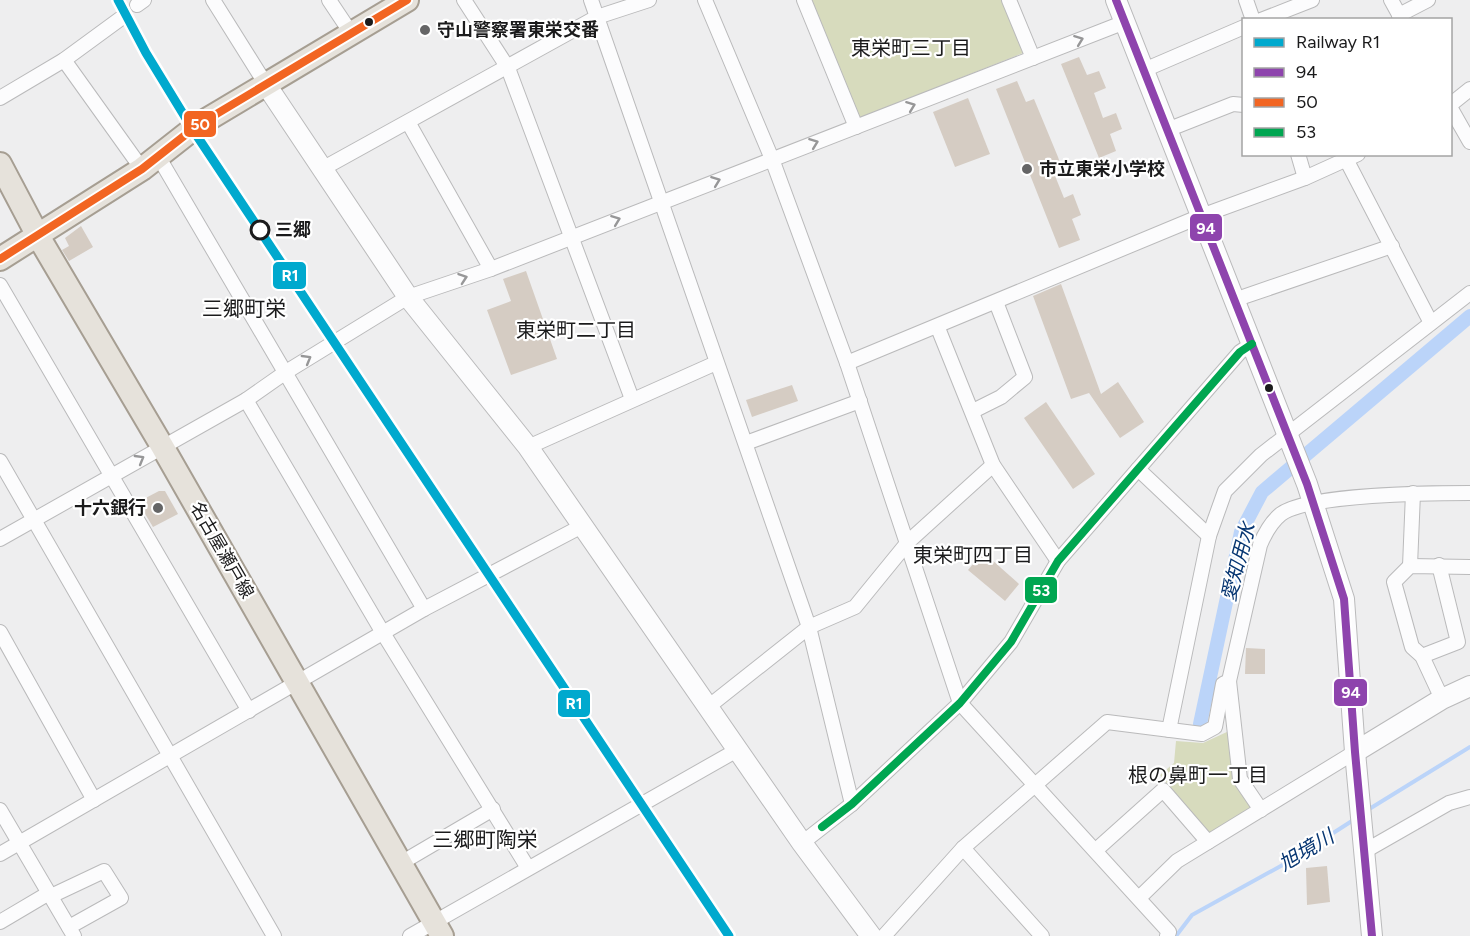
<svg xmlns="http://www.w3.org/2000/svg" width="1470" height="936" viewBox="0 0 1470 936" font-family="Figtree,'Noto Sans JP',sans-serif">
<style>
.green{fill:#d7dbbd}
.lines{fill:none;stroke-linecap:round;stroke-linejoin:round}
.stream{stroke:#bbd4f9;stroke-width:4}
.canal{stroke:#bbd4f9;stroke-width:14}
.building{fill:#d5ccc3}
.street-casing{stroke:#bababb;stroke-width:16}
.secondary-casing{stroke:#bababb;stroke-width:22}
.primary-casing{stroke:#a69e92;stroke-width:26}
.street{stroke:#fcfcfd;stroke-width:14}
.secondary{stroke:#fcfcfd;stroke-width:20}
.primary{stroke:#e6e2db;stroke-width:22}
.bus-1-casing{stroke:#fff;stroke-width:12}
.bus-2-casing{stroke:#fff;stroke-width:12}
.bus-3-casing{stroke:#fff;stroke-width:12}
.bus-1{stroke:#8e44ad;stroke-width:8}
.bus-2{stroke:#f26522;stroke-width:8}
.bus-3{stroke:#00a651;stroke-width:8}
.rail-1-casing{stroke:#fff;stroke-width:14}
.rail-1{stroke:#00a9ce;stroke-width:9}
.oneway{stroke:#979798}
.bus-dot{fill:#1b1b1c;stroke:#fff;stroke-width:2}
.poi-dot{fill:#656566;stroke:#fff;stroke-width:2}
.stop-dot{fill:#fff;stroke:#1b1b1c;stroke-width:3}
.labels{text-anchor:middle;dominant-baseline:central;stroke-width:4.5;stroke-linejoin:round;paint-order:stroke}
.poi-label{font-size:18px;font-weight:bold;fill:#1b1b1c;stroke:#fff;text-anchor:start}
.stop-label{font-size:18px;font-weight:bold;fill:#1b1b1c;stroke:#fff;text-anchor:start}
.street-label{font-size:18px;fill:#1b1b1c;stroke:#fff}
.neighbourhood-label{font-size:20px;fill:#1b1b1c;stroke:#fff}
.water-label{font-size:20px;font-style:italic;fill:#073672;stroke:#fff}
.quarter-label{font-size:21px;fill:#1b1b1c;stroke:#fff}
.line-badge{stroke:#fff;stroke-width:2}
.badge-label{font-size:16px;text-anchor:middle;font-weight:bold;fill:#fff}
</style>
<rect width="100%" height="100%" fill="#eeeeef"/>
<g class="green">
<path d="M811 0H1002L1023 53 860 118Z"/>
<path d="M1229 731 1255 809 1211 837 1160 775 1174 763 1176 741 1203 743Z"/>
</g>
<g class="lines">
<g class="stream">
<path d="M1366 811 1470 747"/>
<path d="M1176 936 1192 915 1288 862 1355 819"/>
</g>
<path class="canal" d="M1200 724 1241 532 1262 492 1470 316"/>
</g>
<g class="building">
<path d="M1079 57 1087 75 1099 71 1106 88 1094 93 1103 118 1116 113 1122 129 1110 134 1116 151 1099 158 1061 64Z"/>
<path d="M1017 81 1026 102 1034 99 1058 157 1060 163 1051 166 1064 198 1073 194 1081 215 1072 219 1080 240 1059 248 996 89Z"/>
<path d="M968 98 990 154 955 167 933 112Z"/>
<path d="M81 226 93 247 69 261 62 250 69 246 65 238Z"/>
<path d="M526 271 557 359 511 375 487 310 511 301 503 279Z"/>
<path d="M1061 284 1101 394 1118 382 1144 422 1120 438 1089 393 1071 399 1033 296Z"/>
<path d="M792 385 798 401 752 417 746 400Z"/>
<path d="M1046 402 1095 474 1073 489 1024 418Z"/>
<path d="M159 491H165L178 514 153 527 138 502Z"/>
<path d="M983 552 1019 584 1005 601 968 570Z"/>
<path d="M1246 648 1265 649V674H1245Z"/>
<path d="M1327 866 1330 902 1307 905 1306 868Z"/>
</g>
<g class="lines">
<defs>
<g id="street">
<path d="M213 0 265 83"/>
<path d="M329 0 351 33"/>
<path d="M464 0 508 68 632 399"/>
<path d="M591 0 809 627 852 804"/>
<path d="M705 0 772 159 847 363 960 703 1169 932 1167 936"/>
<path d="M804 0 856 127"/>
<path d="M1009 0 1033 58"/>
<path d="M1246 0 1253 20"/>
<path d="M1391 0 1402 20"/>
<path d="M137 5 144 0"/>
<path d="M1399 15 1428 0"/>
<path d="M1261 20 1312 0"/>
<path d="M64 60 142 169"/>
<path d="M1144 70 1244 27"/>
<path d="M0 98 64 60 120 19"/>
<path d="M1450 105 1470 89"/>
<path d="M1450 107 1470 142"/>
<path d="M408 122 491 269"/>
<path d="M1167 130 1233 104 1244 105"/>
<path d="M1298 154 1305 178"/>
<path d="M158 156 424 609"/>
<path d="M1347 161 1431 323"/>
<path d="M322 169 597 17 649 0"/>
<path d="M0 285 249 711"/>
<path d="M1234 300 1392 246"/>
<path d="M938 328 993 465 1058 561"/>
<path d="M847 363 1201 216 1305 178 1358 154"/>
<path d="M246 400 383 633 528 868"/>
<path d="M973 411 1001 397 1025 377 996 302"/>
<path d="M746 443 860 401"/>
<path d="M528 447 716 363"/>
<path d="M0 461 274 936"/>
<path d="M1138 469 1209 536"/>
<path d="M0 539 246 400 286 372 408 297 491 269 1125 22"/>
<path d="M1410 566 1413 493"/>
<path d="M0 632 94 800"/>
<path d="M1422 656 1458 642 1439 565"/>
<path d="M1229 681 1240 779 1261 810"/>
<path d="M1442 699 1422 656 1412 647 1394 582 1410 566 1470 567"/>
<path d="M708 707 809 627 855 607 908 542 993 465"/>
<path d="M1169 730 1209 536 1225 491 1261 455 1470 293"/>
<path d="M0 810 74 936"/>
<path d="M802 843 852 804 960 703 1011 642 1058 561 1240 352 1252 344"/>
<path d="M963 848 1042 936"/>
<path d="M1096 850 1163 790 1208 842"/>
<path d="M1365 851 1449 803 1470 797"/>
<path d="M0 854 424 609 584 525"/>
<path d="M401 863 493 809"/>
<path d="M51 896 104 871 121 898 69 927"/>
<path d="M1139 898 1177 861 1355 752"/>
<path d="M0 922 49 893"/>
<path d="M410 936 739 749"/>
<path d="M884 936 963 848 1107 722 1202 734 1215 727 1223 684 1229 681 1260 545C1265 533 1271 522 1281 514 1309 494 1432 493 1470 493"/>
</g>
<g id="secondary">
<path d="M1116 0 1307 484 1344 599 1355 752 1372 936"/>
<path d="M265 83 408 297 528 447 802 843 871 936"/>
<path d="M1355 752 1442 699 1470 686"/>
</g>
<g id="primary">
<path d="M0 164 38 236 162 446 442 936"/>
<path d="M0 259 142 169 198 125 407 0"/>
</g>
</defs>
<use href="#street" class="street-casing"/>
<use href="#secondary" class="secondary-casing"/>
<use href="#primary" class="primary-casing"/>
<use href="#street" class="street"/>
<use href="#secondary" class="secondary"/>
<use href="#primary" class="primary"/>
<defs>
<path id="bus-1" d="M1116 0 1307 484 1344 599 1355 752 1372 936"/>
<path id="bus-2" d="M0 259 142 169 198 125 407 0"/>
<path id="bus-3" d="M822 827 852 804 960 703 1011 642 1058 561 1240 352 1252 344"/>
</defs>
<use href="#bus-1" class="bus-1-casing"/>
<use href="#bus-2" class="bus-2-casing"/>
<use href="#bus-3" class="bus-3-casing"/>
<use href="#bus-1" class="bus-1"/>
<use href="#bus-2" class="bus-2"/>
<use href="#bus-3" class="bus-3"/>
<defs>
<path id="rail-1" d="M118 0 146 53 193 130 729 936"/>
</defs>
<use href="#rail-1" class="rail-1-casing"/>
<use href="#rail-1" class="rail-1"/>
</g>
<defs><path id="oneway-chevron" d="M-2-3.5L2.5 0L-2 3.5" fill="none" stroke-width="1.6" stroke-linecap="round" stroke-linejoin="round" transform="scale(1.5)"/></defs>
<g class="oneway">
<use href="#oneway-chevron" transform="translate(1079 40) rotate(-21)"/>
<use href="#oneway-chevron" transform="translate(911 106) rotate(-21)"/>
<use href="#oneway-chevron" transform="translate(814 143) rotate(-21)"/>
<use href="#oneway-chevron" transform="translate(716 181) rotate(-21)"/>
<use href="#oneway-chevron" transform="translate(616 220) rotate(-21)"/>
<use href="#oneway-chevron" transform="translate(463 278) rotate(-19)"/>
<use href="#oneway-chevron" transform="translate(307 359) rotate(-30)"/>
<use href="#oneway-chevron" transform="translate(140 459) rotate(-30)"/>
</g>
<g class="bus-dot">
<circle cx="369" cy="22" r="5"/>
<circle cx="1269" cy="388" r="5"/>
</g>
<g class="poi-dot">
<circle cx="425" cy="30" r="6"/>
<circle cx="1027" cy="169" r="6"/>
<circle cx="158" cy="508" r="6"/>
</g>
<circle class="stop-dot" cx="260" cy="230" r="9"/>
<g class="labels">
<g class="poi-label">
<text x="437" y="30">守山警察署東栄交番</text>
<text x="1039" y="169">市立東栄小学校</text>
<text x="146" y="508" text-anchor="end">十六銀行</text>
</g>
<g class="stop-label">
<text x="275" y="230">三郷</text>
</g>
<g class="street-label">
<text transform="translate(222 550) rotate(60)">名古屋瀬戸線</text>
</g>
<g class="neighbourhood-label">
<text x="911" y="48">東栄町三丁目</text>
<text x="576" y="330">東栄町二丁目</text>
<text x="973" y="555">東栄町四丁目</text>
<text x="1198" y="775">根の鼻町一丁目</text>
</g>
<g class="water-label">
<text transform="translate(1238 562) rotate(-75)">愛知用水</text>
<text transform="translate(1306 850) rotate(-31)">旭境川</text>
</g>
<g class="quarter-label">
<text x="244" y="308">三郷町栄</text>
<text x="485" y="839">三郷町陶栄</text>
</g>
</g>
<g class="line-badge">
<rect x="183" y="110" width="34" height="28" rx="6" fill="#f26522"/>
<rect x="1189" y="213" width="34" height="29" rx="6" fill="#8e44ad"/>
<rect x="272" y="261" width="35" height="29" rx="6" fill="#00a9ce"/>
<rect x="1024" y="576" width="34" height="28" rx="6" fill="#00a651"/>
<rect x="1333" y="678" width="35" height="29" rx="6" fill="#8e44ad"/>
<rect x="557" y="689" width="34" height="29" rx="6" fill="#00a9ce"/>
</g>
<g class="badge-label">
<text x="200" y="130">50</text>
<text x="1206" y="234">94</text>
<text x="290" y="281">R1</text>
<text x="1041" y="596">53</text>
<text x="1351" y="698">94</text>
<text x="574" y="709">R1</text>
</g>
<rect x="1242" y="18" width="210" height="138" fill="#ffffff" stroke="#a4a4a4" stroke-width="1.5"/>
<rect x="1254" y="38" width="30" height="9" fill="#00a9ce" stroke="#a4a4a4" stroke-width="1.5"/>
<text x="1296" y="48" font-size="18" fill="#1b1b1c">Railway R1</text>
<rect x="1254" y="68" width="30" height="9" fill="#8e44ad" stroke="#a4a4a4" stroke-width="1.5"/>
<text x="1296" y="78" font-size="18" fill="#1b1b1c">94</text>
<rect x="1254" y="98" width="30" height="9" fill="#f26522" stroke="#a4a4a4" stroke-width="1.5"/>
<text x="1296" y="108" font-size="18" fill="#1b1b1c">50</text>
<rect x="1254" y="128" width="30" height="9" fill="#00a651" stroke="#a4a4a4" stroke-width="1.5"/>
<text x="1296" y="138" font-size="18" fill="#1b1b1c">53</text>
</svg>
